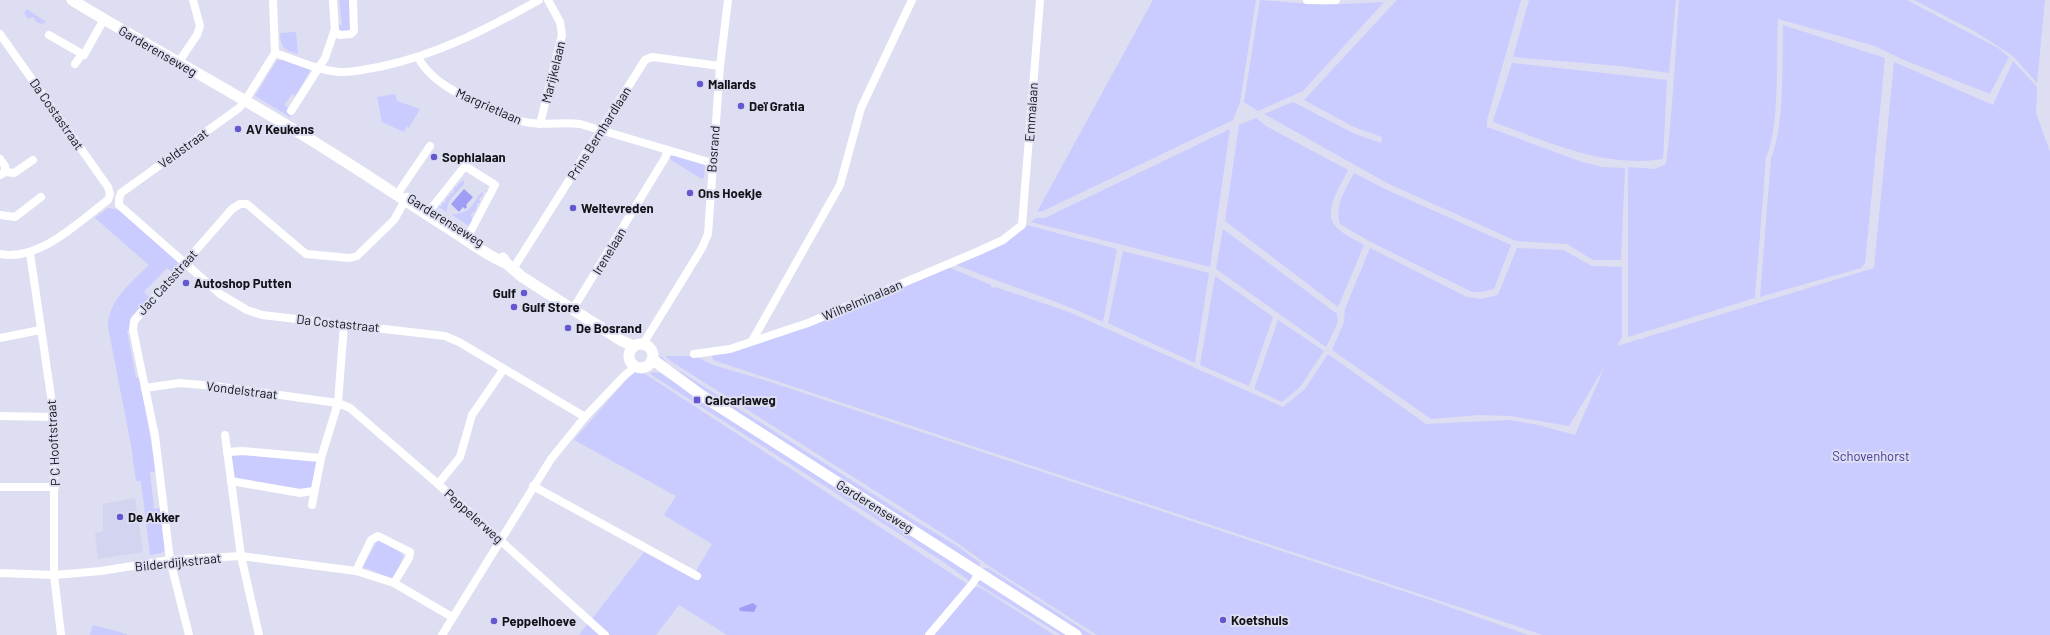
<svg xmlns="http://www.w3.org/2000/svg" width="2050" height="635" viewBox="0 0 2050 635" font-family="Barlow,sans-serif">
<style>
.built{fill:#d3d4ef}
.green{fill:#cacbfe}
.water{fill:#a09ef4}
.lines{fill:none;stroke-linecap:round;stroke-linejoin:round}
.street{stroke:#fff;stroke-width:8}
.secondary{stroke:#fff;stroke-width:11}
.poi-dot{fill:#6557d0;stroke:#dddef1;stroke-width:1.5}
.labels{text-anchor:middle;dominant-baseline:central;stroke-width:4;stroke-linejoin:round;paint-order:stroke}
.street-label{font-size:13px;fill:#13131a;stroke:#dddef1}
.poi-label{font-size:13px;font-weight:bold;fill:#13131a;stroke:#dddef1;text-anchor:start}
.park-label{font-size:13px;fill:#453899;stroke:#dddef1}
</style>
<rect width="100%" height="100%" fill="#dddef1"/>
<path class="built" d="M135 498 143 552 98 559 95 533 103 531V504Z"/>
<g class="green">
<path d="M339 0H350L351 31 339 32 337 23 342 26Z"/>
<path d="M1153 0H1256L1240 102 1233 120 1043 211 1037 212Z"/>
<path d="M1260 0 1323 5 1384 2 1303 91 1258 111 1244 102Z"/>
<path d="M1397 0H1521L1487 120V127L1582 162 1602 167 1625 168 1621 260H1593L1567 244 1516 241 1387 183 1264 114 1293 102 1353 133 1381 143 1382 137 1354 127 1304 100Z"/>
<path d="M1529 0H1676L1669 73 1619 66 1513 57Z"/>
<path d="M1679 0H1907L1998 48 2009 57 1990 94 1904 60 1875 46 1778 19C1776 52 1780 131 1766 157L1755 298 1628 337V167L1655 169 1666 164C1673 110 1675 55 1679 0Z"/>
<path d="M1914 0H2045L2037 83 2013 56 1974 31Z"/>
<path d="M27 9 46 22 42 24 36 22 33 17 28 19 24 13Z"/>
<path d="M1783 25 1885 58 1865 263 1861 268 1760 297 1771 158C1785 125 1782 62 1783 25Z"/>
<path d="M296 32 298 54C284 50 281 48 280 33Z"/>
<path d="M277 60H284L308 68 310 71 295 96 292 94 284 105 289 108 292 114 290 117 255 96Z"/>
<path d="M2013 61 2037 87 2036 113 2050 152V635H1543L713 360 712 356 714 354 731 351 948 267 991 285V287L994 288 995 287 1069 312 1283 407 1305 389 1328 354 1426 424 1510 420 1538 425 1575 435 1606 364 1569 426 1510 416 1479 415 1431 419 1332 350 1344 322 1345 309 1370 248 1467 297 1481 299 1498 295 1517 248 1563 250 1592 266 1622 267V337L1617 346 1874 268 1894 62 1993 105Z"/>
<path d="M1512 63 1667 80 1663 159C1604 168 1551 143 1496 123L1493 121Z"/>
<path d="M395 94 397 101 420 109 409 128 407 126 404 132 382 122 377 97Z"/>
<path d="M1256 118 1266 126 1348 170C1341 185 1321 213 1337 228 1345 235 1355 240 1364 245L1338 307 1225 221 1239 125Z"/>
<path d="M1230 129 1210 267 1031 222 1036 218H1045Z"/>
<path d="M674 155 705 163 704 178 702 179 671 160 670 157Z"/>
<path d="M1354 173 1385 189 1511 245 1494 289 1482 292H1472L1369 241 1340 224C1334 205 1346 189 1354 173Z"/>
<path d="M464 174V184C456 194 447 198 447 212L436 205 439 204V206H442V203H445L447 197 450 196V193H453L455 187 458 186V184L464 180Z"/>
<path d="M489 190 486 193V191L483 192V195L479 199 480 203H477L476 210 471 214 473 223 471 227 452 215C458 213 465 213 470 208 477 201 478 191 489 190Z"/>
<path d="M108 208 119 210 178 261 177 266 172 272 167 268 144 292 149 297 131 317 130 330 127 331 136 378H140L156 472H150L154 509 160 508 165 550 162 553 150 555 141 481H136L131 445 108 327C108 300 132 282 149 265L95 218Z"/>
<path d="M1027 225 1117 249 1103 322C1055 299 1003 284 954 264L1004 243Z"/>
<path d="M1223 229 1337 314 1338 322 1326 347 1216 269Z"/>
<path d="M1123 251 1209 273 1195 363 1108 323Z"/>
<path d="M1215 276 1273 317 1249 386 1200 365Z"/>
<path d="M1278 320 1324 351 1300 387 1282 402 1254 389Z"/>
<path d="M655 356 662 357 667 363 914 520 957 546 980 563 979 569 695 386Z"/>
<path d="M667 356H695L713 365 764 380 1424 598 1528 635H1097L989 566 959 544 669 360 666 357Z"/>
<path d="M639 370 961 580 967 584 981 588 1054 635H727L679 605 656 635H609L591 620 644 552 692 578 712 544 664 515 676 496 574 440 633 372Z"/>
<path d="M652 372 660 373 973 573 974 578 971 582 945 563 650 374Z"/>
<path d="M243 455 317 462 311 488 301 490 234 479 231 456Z"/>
<path d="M380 540 401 553 403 557 394 579 363 567 376 543Z"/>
<path d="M984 568H988L1092 635H1083L981 571Z"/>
<path d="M982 579 1070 635H1061L976 583Z"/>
<path d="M588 623 600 635H579Z"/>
<path d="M93 625 127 634V635H90Z"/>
</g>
<g class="water">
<path d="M464 189 473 197 466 205 467 207 465 209 463 207 459 212 451 204Z"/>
<path d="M753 603 757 606 754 612 740 611 739 608Z"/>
</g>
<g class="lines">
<g class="street">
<path d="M273 0 275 53 245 101 239 108 121 193 119 199V205L220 294 247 310 262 315 445 336 459 342 585 417"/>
<path d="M333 0 335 32 340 35 351 34 354 31 353 0"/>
<path d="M1307 0H1336"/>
<path d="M0 34 108 187 110 194 108 200C78 222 39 262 0 254"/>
<path d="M49 35 84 55 104 19"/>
<path d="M275 53C296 60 317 70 339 72 352 73 366 69 379 67 437 55 487 29 539 0"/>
<path d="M418 57C435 91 488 106 521 121 540 127 561 121 580 124L712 163"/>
<path d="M178 63 197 35 200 26 193 0"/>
<path d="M75 64 82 54"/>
<path d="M291 111 325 58 335 29"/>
<path d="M540 124 562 35 560 22 548 0"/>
<path d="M0 159 5 166V172"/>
<path d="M0 175 5 172 14 173 33 160"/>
<path d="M396 196 430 146"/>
<path d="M0 215 15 217 41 197"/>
<path d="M426 215 465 166 495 185 466 240"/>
<path d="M30 253 54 417V575L61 635"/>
<path d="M513 269 645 60 652 57 720 66"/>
<path d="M573 309 665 158 668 150"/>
<path d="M0 338 40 330"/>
<path d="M752 341 840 185 861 108 912 0"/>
<path d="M643 344 702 248 708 234 720 66 728 0"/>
<path d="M694 354 730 349 808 323 979 251 1003 240 1022 225 1040 0"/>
<path d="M145 388 180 383 214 386 338 403 350 408 438 484 605 635"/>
<path d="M0 416 54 417"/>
<path d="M225 435 241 556 259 635"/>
<path d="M227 452 243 451 321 458"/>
<path d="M231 481 300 493 313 491"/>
<path d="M438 484 460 457 472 415 503 370"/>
<path d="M533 486 697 576"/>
<path d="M0 487H55"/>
<path d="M312 505 321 458 338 403 344 324"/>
<path d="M0 573 54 575 101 571 170 560 241 556 356 571"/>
<path d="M394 583 409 558 410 552 378 536 371 540 356 571 394 583 452 617"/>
<path d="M189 635 170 560 155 436 133 330 134 321 232 209 240 204H247L306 254 350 258 357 256 394 220 407 197"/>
<path d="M442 635 551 459 585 417 624 376 636 366"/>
<path d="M929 635 973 583 979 573"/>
</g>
<g class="secondary">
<path d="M72 0C159 53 249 100 335 155 375 180 414 207 454 232 470 242 487 256 506 263"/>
<path d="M503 258 506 263 521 276 622 341 634 346"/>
<circle cx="641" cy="356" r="12"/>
<path d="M652 359 701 395 1076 635"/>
</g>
</g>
<g class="poi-dot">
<circle cx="700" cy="84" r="4"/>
<circle cx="741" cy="106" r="4"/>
<circle cx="238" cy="129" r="4"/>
<circle cx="434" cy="157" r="4"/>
<circle cx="690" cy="193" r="4"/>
<circle cx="573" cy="208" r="4"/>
<circle cx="186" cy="283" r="4"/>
<circle cx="524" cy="293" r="4"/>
<circle cx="514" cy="307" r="4"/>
<circle cx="568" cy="328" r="4"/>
<rect x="693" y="396" width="8" height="8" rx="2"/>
<circle cx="120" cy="517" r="4"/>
<circle cx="1223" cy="620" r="4"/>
<circle cx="494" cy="621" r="4"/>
</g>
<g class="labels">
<g class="street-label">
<text transform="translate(158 51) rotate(30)">Garderenseweg</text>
<text transform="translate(553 72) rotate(-76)">Marijkelaan</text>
<text transform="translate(489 106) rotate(24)">Margrietlaan</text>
<text transform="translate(1031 112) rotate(-86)">Emmalaan</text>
<text transform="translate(57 114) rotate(55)">Da Costastraat</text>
<text transform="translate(599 133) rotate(-58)">Prins Bernhardlaan</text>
<text transform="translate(183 148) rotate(-36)">Veldstraat</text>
<text transform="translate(713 149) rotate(-86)">Bosrand</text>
<text transform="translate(446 220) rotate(32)">Garderenseweg</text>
<text transform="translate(609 251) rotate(-59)">Irenelaan</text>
<text transform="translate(167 282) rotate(-48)">Jac Catsstraat</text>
<text transform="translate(862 300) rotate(-23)">Wilhelminalaan</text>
<text transform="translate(338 323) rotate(6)">Da Costastraat</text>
<text transform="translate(242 390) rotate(7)">Vondelstraat</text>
<text transform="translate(53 443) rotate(-93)">P C Hooftstraat</text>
<text transform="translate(875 506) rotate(32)">Garderenseweg</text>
<text transform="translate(474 516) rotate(42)">Peppelerweg</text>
<text transform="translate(178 562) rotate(-6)">Bilderdijkstraat</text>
</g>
<g class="poi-label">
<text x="708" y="84">Mallards</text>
<text x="749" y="106">Deï Gratia</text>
<text x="246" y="129">AV Keukens</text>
<text x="442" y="157">Sophialaan</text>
<text x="698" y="193">Ons Hoekje</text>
<text x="581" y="208">Weltevreden</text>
<text x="194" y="283">Autoshop Putten</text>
<text x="516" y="293" text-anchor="end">Gulf</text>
<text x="522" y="307">Gulf Store</text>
<text x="576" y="328">De Bosrand</text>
<text x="705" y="400">Calcariaweg</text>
<text x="128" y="517">De Akker</text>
<text x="1231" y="620">Koetshuis</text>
<text x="502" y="621">Peppelhoeve</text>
</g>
<g class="park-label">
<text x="1871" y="456">Schovenhorst</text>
</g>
</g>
</svg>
